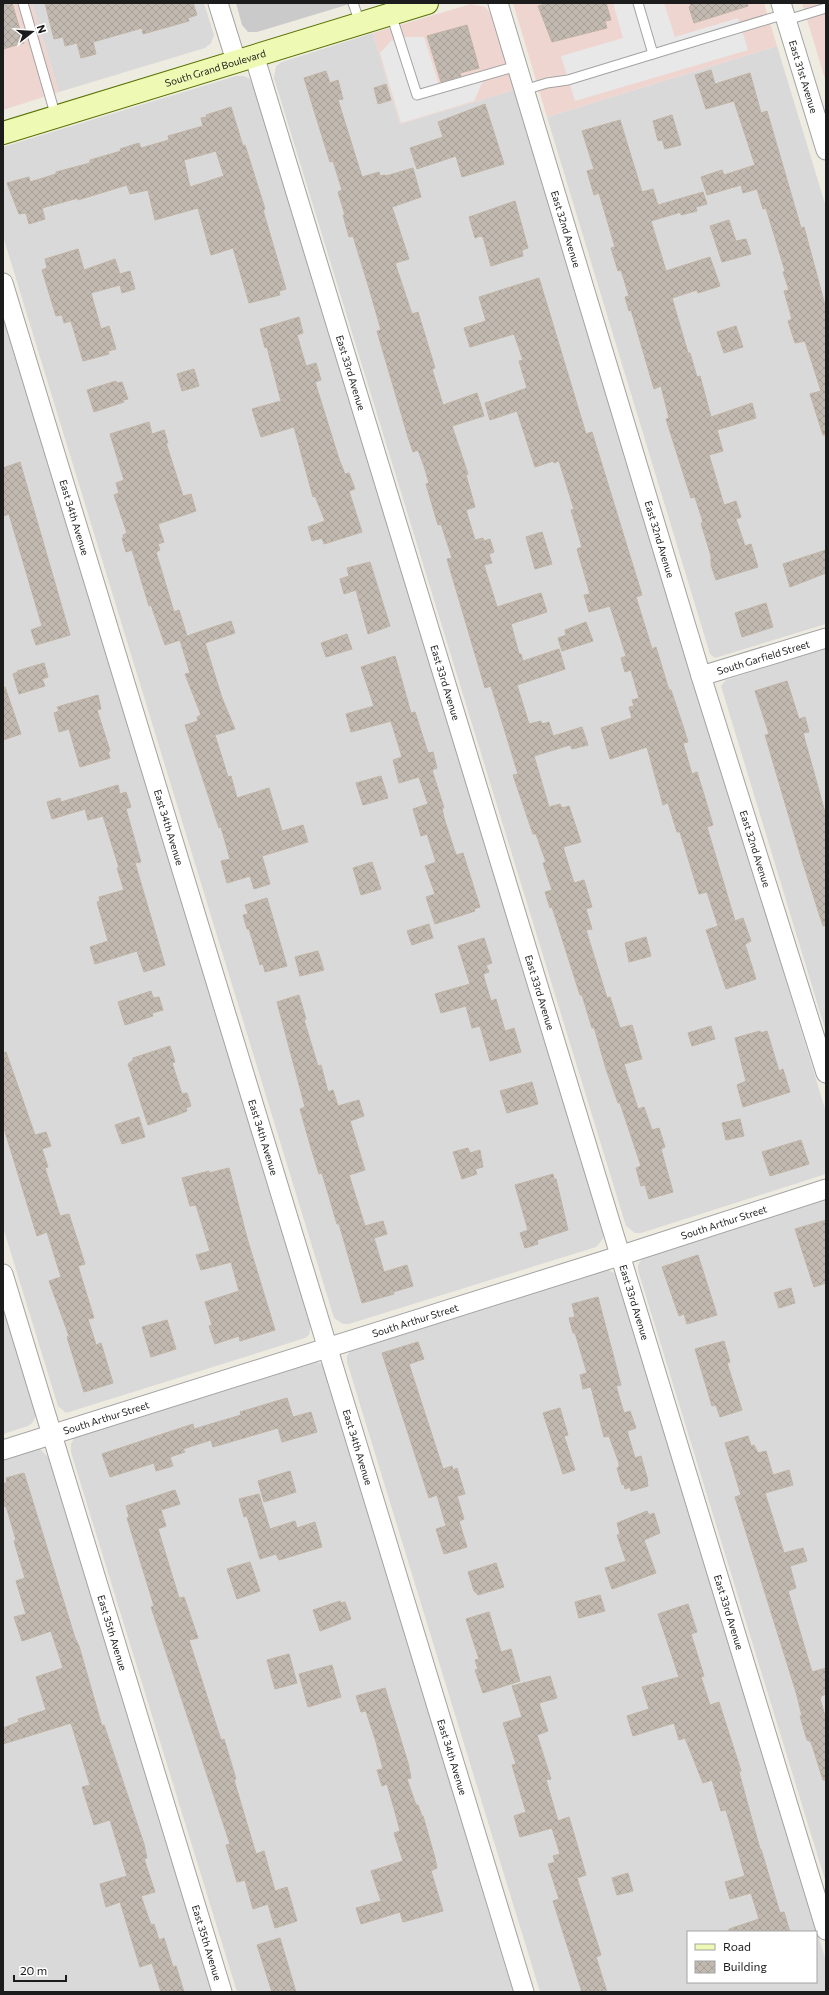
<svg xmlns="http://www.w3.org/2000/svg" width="829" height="1995" viewBox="0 0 829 1995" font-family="Commissioner,sans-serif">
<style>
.residential{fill:#dad9d9;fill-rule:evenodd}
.commercial{fill:#efd5d0}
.religious{fill:#cacaca}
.parking{fill:#e8e8e8}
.building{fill:url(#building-cross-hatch);stroke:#bfb3a4;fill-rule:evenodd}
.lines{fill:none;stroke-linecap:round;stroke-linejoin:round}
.lane-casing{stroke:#a3a3a3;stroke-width:11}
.street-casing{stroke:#a3a3a3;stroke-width:21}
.secondary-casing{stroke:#597203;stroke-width:24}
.lane{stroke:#fff;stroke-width:9}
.street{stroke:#fff;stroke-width:19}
.secondary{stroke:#eefab3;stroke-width:22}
.labels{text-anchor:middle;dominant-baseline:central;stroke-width:3;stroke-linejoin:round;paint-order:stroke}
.street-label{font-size:10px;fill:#1c1c1c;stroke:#fff}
</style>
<defs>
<pattern id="building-cross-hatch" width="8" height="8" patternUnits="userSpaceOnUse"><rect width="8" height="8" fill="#c2bab1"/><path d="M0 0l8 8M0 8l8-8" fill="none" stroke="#a69f98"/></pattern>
</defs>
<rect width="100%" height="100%" fill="#eeebe1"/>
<g class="residential">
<path d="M32 3H204L214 35 211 43 205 48 59 92Z"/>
<path d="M373 33 400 124 514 90 826 1112V1174L641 1233H635L626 1226 274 78 276 66 282 62Z"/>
<path d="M777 46 826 207V624L715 658 710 654 547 117Z"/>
<path d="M236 76H244L250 79 255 87 604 1234 603 1239 596 1247 349 1324H343L334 1318 3 236V147Z"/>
<path d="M3 315 311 1325 309 1335 305 1338 66 1413 58 1406 3 1227Z"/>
<path d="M826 648V1032L721 686 726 680Z"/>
<path d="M826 1199V1883L638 1270V1265L642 1259 647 1256Z"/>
<path d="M602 1270H608L614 1273 618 1279 826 1961V1992H540L347 1362V1356L350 1351 355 1348ZM688 1932H816V1982H688Z"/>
<path d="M3 1307 35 1411V1418L32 1423 28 1426 3 1434Z"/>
<path d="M310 1362H317L322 1364 326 1369 515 1992H237L71 1452V1444L74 1438 79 1434Z"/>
<path d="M34 1449H40L48 1457 213 1992H3V1459Z"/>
</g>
<g class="commercial">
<path d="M3 3H32L59 92 3 110Z"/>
<path d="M513 3H764L777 46 547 117Z"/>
<path d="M802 3H826V82Z"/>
<path d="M471 4 485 7 490 13 514 90 400 124 373 33Z"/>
</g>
<path class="religious" d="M236 3H353L257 32H248L242 25Z"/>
<g class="parking">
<path d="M613 3H664L675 37 738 18 748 50 575 101 561 56 623 38Z"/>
<path d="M403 37H424L440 88 481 75 483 81 474 101 401 123 380 53 391 41Z"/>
</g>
<g class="building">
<path d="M3 3H12L24 43 3 49Z"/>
<path d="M45 3H193L197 15 188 18 189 21 143 34 142 28 93 42 96 54 81 58 77 43 65 46 63 37 54 39Z"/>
<path d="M549 3H606L611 20 605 21 607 28 552 42 538 6Z"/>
<path d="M690 3H747L748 6 694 23 689 7 691 6Z"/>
<path d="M467 25 479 68 460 73 461 76 441 82 427 36Z"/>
<path d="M711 70 715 84 750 73 761 113 767 111 801 228 804 227 826 309V435H823L810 394 821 391 805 341 795 343 788 321 792 319 784 291 789 290 783 272 785 271 766 208 763 209 757 189 743 193 741 185 707 195 701 177 722 170 724 175 755 165 734 101 706 109 695 75Z"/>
<path d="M326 71 330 83 338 80 343 99 338 100 362 177 379 172 380 176 385 175 386 176 413 168 421 197 392 207 409 259 395 263 412 314 418 312 435 368 432 369 443 405 477 393 484 416 452 426 468 474 466 475 475 507 466 510 475 540 483 538 484 541 490 539 494 552 489 554 492 563 484 565 497 607 541 593 547 612 511 624 519 654H521L523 661 559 649 565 669 517 685 529 724 541 721 542 724 549 722 553 736 582 727 588 745 572 749 570 745 534 756 549 807 560 804 562 808 569 806 581 842 563 847 574 883 584 880 592 907 586 909 592 929 586 930 607 998 610 997 620 1028 632 1025 642 1059 624 1064 638 1109 644 1107 652 1130 659 1128 665 1147 661 1149 673 1192 649 1199 645 1185 641 1186 636 1168 641 1166 620 1103H618L606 1069 594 1027 592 1028 582 995H580L552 907 550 908 545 892 552 890 543 863 546 862 536 834H533L513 775 518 774 491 686 485 688 447 559 452 558 441 524 438 525 426 484 429 483 424 466 418 450 413 452 408 437 377 331 381 330 369 288 353 236 349 237 343 215H345L338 192 342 190 333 161 330 162 304 78Z"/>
<path d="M386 84 391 100 378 104 374 88Z"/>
<path d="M485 104 504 164 462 177 456 156 417 169 410 148 443 137 438 122Z"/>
<path d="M231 107 243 146 245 145 265 209 263 210 286 289 279 291 280 295 249 303 233 248 211 255 198 208 155 220 148 190 130 194 127 185 78 200V198L42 208 45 219 29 224 26 213 19 214 7 183 29 177 30 182 56 174V172L90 163V160L121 151 120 149 139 143 141 148 169 140 168 136 203 126 201 118 207 117 206 115ZM216 151 224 176 190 187 184 160Z"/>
<path d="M672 115 681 145 665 149 662 140 658 141 653 121Z"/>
<path d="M620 120 642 192 653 189 658 205 703 192 707 204 696 207 697 211 681 215V212L651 221 666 271 710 257 720 286 698 293 697 290 672 298 688 353H690L697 377 700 376 711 417 752 403 756 418 717 430 723 451 709 455 724 505 736 501 741 517 736 519 745 546 751 544 758 567 716 580 711 565V556L701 523 703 522 695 497 691 498 666 419 669 418 661 386 654 389 631 310 629 311 625 297 629 296 621 270 618 271 611 248 615 247 599 193 594 195 587 171 594 169 582 131Z"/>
<path d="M515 201 528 248 522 250 523 256 491 266 483 237 480 236 475 238 469 217Z"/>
<path d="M729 220 736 241 746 239 751 254 722 262 710 226Z"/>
<path d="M78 249 84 270 115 259 120 274 130 271 135 289 122 293 120 285 91 293 101 329 109 326 116 349 108 351 109 354 83 361 71 321 64 323 62 315 56 316 42 270 47 268 45 259Z"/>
<path d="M539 278 586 434 592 432 596 445 642 595 636 597 652 649 656 647 669 690H671L684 729 688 742 683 743 692 774 697 772 705 798 713 825 707 827 735 921 743 918 751 941 745 944 756 979 726 989 706 930 718 926 707 892 699 894 680 832H677L668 803 663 805 647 747 610 759 601 728 632 718 629 707 634 706 632 700 639 698 631 670 625 672 621 658 626 656 610 606 589 612 584 595 590 594 577 549 582 547 571 510 574 509 559 461 554 463 553 461 535 467 517 411 490 420 485 403 527 388 519 361 523 360 514 334 470 347 464 328 486 321 479 297Z"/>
<path d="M299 317 303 333 297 335 306 366 316 363 321 380 315 382 339 459 345 474 349 473 355 489 349 491 362 532 324 544 322 538 312 541 308 527 325 521 315 496 313 497 294 427 261 437 252 409 281 401 267 347 265 348 260 329Z"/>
<path d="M736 326 743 347 724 353 717 332Z"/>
<path d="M194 369 199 386 182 391 177 374Z"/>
<path d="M116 381 117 383 122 382 128 399 123 400 124 402 94 412 87 390Z"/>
<path d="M149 422 152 434 164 430 168 443H166L183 496 191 494 196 511 158 524 164 542 158 544 160 550 156 552 174 612 179 610 187 636 231 621 235 633 205 643 222 698 235 729 215 735 228 777 231 776 237 798 269 788 282 831 303 825 308 842 262 856 270 884 254 889 250 876 227 883 221 861 230 859 221 827 219 828 185 725 198 721 197 717 201 715 185 674 190 673 180 640 165 645 151 605 149 606 132 550 126 552 122 538H124L123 535 127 533 114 495 119 493 116 483 124 480 110 434Z"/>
<path d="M20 462 70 635 36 645 31 630 42 626 9 514 3 516V468Z"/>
<path d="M542 532 552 564 535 569 526 537Z"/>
<path d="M826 550V573L790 587 783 564Z"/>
<path d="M370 562 390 626 368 634 356 590 344 594 340 579 349 576 347 568Z"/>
<path d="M766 603 773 627 742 637 735 613Z"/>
<path d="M586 622 593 641 562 651 558 638 566 635 565 630Z"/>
<path d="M347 634 352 649 326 657 321 643Z"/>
<path d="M395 656 411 713 415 712 428 753 433 752 437 768 432 770 444 808H442L444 818 456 855 463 853 480 907 474 909 475 911 435 924 426 897 435 894 425 866 436 862 427 834 421 836 413 809 428 804 419 777 399 783 393 760 402 757 391 721 351 732 346 714 374 706 361 667Z"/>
<path d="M44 663 48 677 42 679 45 686 19 694 13 674 18 672 17 671Z"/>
<path d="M787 681 799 719 805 717 809 732 803 733 826 816V925L823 926 800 854 765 735 769 734 755 691Z"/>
<path d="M5 687 21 734 3 740V688Z"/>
<path d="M98 695 101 709 97 710 110 751 108 752 110 758 80 767 69 729 59 732 54 713 59 711 57 707Z"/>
<path d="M381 776 388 798 363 805 356 783Z"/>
<path d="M118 785 120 794 126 792 131 807 126 809 141 862 135 863 165 965 144 972 137 951 95 964 90 947 108 941 97 902 100 901 99 897 124 890 117 868H119L103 816 88 820 85 809 52 819 47 802 60 798 61 802Z"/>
<path d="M372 862 381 889 361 895 353 868Z"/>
<path d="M267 898 287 966 265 972 263 964 260 965 249 929H247L243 915 248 914 245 905Z"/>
<path d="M429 924 433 938 412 945 407 931Z"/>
<path d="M646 937 651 956 629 962 625 943Z"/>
<path d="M484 938 492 963 486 965 489 972 483 974 491 1001 496 999 505 1031 514 1028 521 1052 490 1061 480 1026 472 1028 466 1006 441 1013 435 994 470 984 458 946Z"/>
<path d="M318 951 324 970 300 976 295 957Z"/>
<path d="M151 991 153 998 159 997 163 1010 152 1013 153 1016 125 1025 118 1002Z"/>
<path d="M299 995 306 1019 304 1020 318 1066 321 1065 328 1092 333 1090 338 1106 359 1100 364 1116 350 1121 365 1170 349 1175 365 1226 383 1221 387 1234 374 1238 384 1272 407 1265 413 1286 393 1292 394 1294 362 1303 339 1224H337L322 1173 319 1174 311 1148 300 1109 305 1107 277 1002Z"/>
<path d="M711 1026 715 1039 692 1046 688 1033Z"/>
<path d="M760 1031 761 1033 767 1031 779 1071 783 1069 790 1092 743 1107 737 1085 746 1081 735 1038Z"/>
<path d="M170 1046 175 1062 172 1063 182 1094 187 1093 191 1106 186 1108 187 1111 177 1115 148 1125 128 1064 133 1060V1058Z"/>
<path d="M6 1052 35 1135 46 1132 51 1146 42 1149 48 1167 45 1168 60 1216 69 1214 85 1264 78 1266 94 1318 88 1319 96 1345 101 1343 113 1383 84 1392 67 1337 69 1336 49 1281 61 1277 47 1232 37 1236 3 1125V1053Z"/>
<path d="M532 1082 538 1104 507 1113 500 1091Z"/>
<path d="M139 1117 145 1137 122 1144 115 1125Z"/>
<path d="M740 1119 744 1136 726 1140 722 1123Z"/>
<path d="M801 1140 809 1164 770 1176 762 1152Z"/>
<path d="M468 1148 470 1153 480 1150 483 1167 475 1169 477 1174 462 1179 453 1152Z"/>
<path d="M229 1168 247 1238 275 1330 240 1341 239 1336 215 1344 209 1326 212 1325 205 1302 239 1291 231 1262 201 1270 196 1255 210 1251 196 1205 190 1206 182 1178 209 1171V1173Z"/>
<path d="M553 1174 554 1179H556L568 1230 537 1240 538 1244 525 1248 520 1233 528 1230 515 1185Z"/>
<path d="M826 1220V1283L814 1287 795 1229Z"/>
<path d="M698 1255 717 1315 687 1324 684 1314 679 1316 662 1267Z"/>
<path d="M791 1288 795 1303 779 1308 774 1293Z"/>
<path d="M598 1297 621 1385 616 1386 624 1413 630 1411 636 1428 627 1431 635 1458 641 1456 648 1481H647L648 1486 631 1491 630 1487 625 1489 624 1484 622 1485 617 1468 619 1467V1463L609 1436 604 1437 591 1387 583 1389 580 1375 587 1373 575 1333H573L569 1318 575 1317 572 1304Z"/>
<path d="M167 1320 176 1349 151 1357 142 1327Z"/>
<path d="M724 1341 730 1362 727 1363 742 1410 720 1417 716 1405 712 1406 695 1349Z"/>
<path d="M418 1342 424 1359 409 1364 443 1469 452 1466 453 1470 457 1468 465 1494 457 1496 464 1519 459 1521 467 1547 444 1554 436 1529 446 1526 437 1495 429 1498 382 1353Z"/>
<path d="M287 1398 293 1417 311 1412 317 1432 282 1442 278 1428 213 1447 211 1440 183 1449 185 1452 170 1457 173 1466 156 1471 154 1463 110 1477 102 1454 193 1424 194 1429 241 1415 240 1412Z"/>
<path d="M560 1408 568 1435 564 1436 575 1470 563 1474 543 1413Z"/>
<path d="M748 1436 751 1446 754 1445 758 1453 766 1451 773 1475 789 1470 793 1485 765 1493 784 1553 803 1548 807 1561 790 1566 796 1588 788 1591 812 1672 826 1668V1694L821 1696V1698L820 1699 826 1719V1780H823L811 1742 807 1740 800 1716H802L796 1692 735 1497 741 1495 725 1443Z"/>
<path d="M290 1471 296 1492 264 1502 258 1481Z"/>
<path d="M24 1473 75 1638 79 1646 102 1726 104 1725 144 1844 147 1858 144 1859 155 1892 141 1896 151 1925 154 1924 159 1940 164 1938 173 1967 176 1966 184 1992H161L152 1963 140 1967 120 1902 106 1907 100 1884 127 1876 110 1820 94 1825 82 1787 90 1785 71 1723 3 1744V1728L19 1722 18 1719 46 1710 36 1677 63 1668 51 1631 22 1641 14 1617 26 1614 16 1581 25 1578 14 1541 16 1540 6 1506 3 1507V1484L7 1482 6 1478Z"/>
<path d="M175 1490 180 1504 161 1510 166 1526 158 1529 179 1598 184 1597 198 1638 189 1640 221 1740 224 1739 236 1779 234 1780 256 1854 264 1851 275 1891 287 1887 297 1921 275 1928 268 1904 253 1909 245 1880 237 1882 226 1845 230 1844 151 1607 154 1606 127 1518 129 1517 126 1506Z"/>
<path d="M259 1494 270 1529 295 1521 297 1528 315 1522 322 1547 279 1560 276 1554 260 1559 247 1516 244 1517 239 1499Z"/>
<path d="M647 1511 649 1515 654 1513 660 1533 644 1540 656 1573 612 1589 605 1568 626 1561 617 1535 620 1534 617 1523Z"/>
<path d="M250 1562 260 1591 237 1599 227 1569Z"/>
<path d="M496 1563 504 1587 478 1595 474 1591 468 1572Z"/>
<path d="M600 1595 605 1611 579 1618 575 1602Z"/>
<path d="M340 1601 341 1603 345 1602 351 1619 320 1631 313 1610Z"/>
<path d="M688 1604 697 1632 691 1634 704 1676 701 1677 710 1705 719 1702 741 1771 739 1772 760 1849H761L780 1913 784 1912 790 1932H729V1929L759 1919 751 1893 730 1899 725 1882 745 1876 726 1810 721 1811 712 1780 703 1783 685 1738 679 1740 674 1723 633 1736 627 1716 649 1709 642 1687 679 1677 658 1614Z"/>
<path d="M489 1612 501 1652 511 1649 520 1681 483 1693 475 1670 478 1669 475 1660 479 1659 466 1619Z"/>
<path d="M289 1654 297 1683 275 1689 267 1660Z"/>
<path d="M332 1665 341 1697 308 1707 299 1674Z"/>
<path d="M550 1676 557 1698 539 1703 548 1731 537 1735 551 1779 546 1780 558 1821 569 1817 586 1875 577 1878 601 1955 596 1957 607 1992H582L553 1901 559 1899 548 1864 555 1862 553 1856 560 1854 552 1828 520 1837 514 1816 526 1812 512 1765 516 1764 503 1723 522 1717 512 1686Z"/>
<path d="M385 1688 408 1763 411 1778 407 1779 416 1805H418L422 1816H423L435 1858 437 1868 431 1871 443 1911 403 1922 400 1912 361 1924 356 1908 381 1901 371 1871 403 1861 394 1833 400 1831 395 1812 387 1784 382 1786 377 1770 383 1769 376 1742 366 1711 361 1712 356 1696Z"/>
<path d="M628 1873 633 1891 617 1895 612 1878Z"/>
<path d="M280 1938 296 1992H272L257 1945Z"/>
</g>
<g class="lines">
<defs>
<g id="lane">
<path d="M23 3 56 117"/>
<path d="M353 3 360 23"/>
<path d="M638 3 653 54 785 14"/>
<path d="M391 14 417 95 517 66"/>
<path d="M787 20 826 8"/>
<path d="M524 90 547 83 568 80 653 54"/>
</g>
<g id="street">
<path d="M218 3 236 61"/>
<path id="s1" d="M498 3 701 676 826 1073"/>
<path id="s2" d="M781 3 826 150"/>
<path id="s3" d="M254 55 826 1930"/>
<path id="s4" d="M3 283 524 1992"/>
<path id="s5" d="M701 676 826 638"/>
<path id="s6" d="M3 1274 222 1992"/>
<path id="s7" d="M3 1450 619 1256 826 1189"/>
</g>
<g id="secondary">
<path id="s8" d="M3 133 427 3"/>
</g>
</defs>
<use href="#lane" class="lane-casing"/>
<use href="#street" class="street-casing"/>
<use href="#secondary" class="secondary-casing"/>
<use href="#lane" class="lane"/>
<use href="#street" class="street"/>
<use href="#secondary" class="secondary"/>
</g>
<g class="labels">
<g class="street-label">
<text stroke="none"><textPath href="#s8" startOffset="222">South Grand Boulevard</textPath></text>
<text stroke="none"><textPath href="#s2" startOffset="77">East 31st Avenue</textPath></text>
<text stroke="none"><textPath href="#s1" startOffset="236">East 32nd Avenue</textPath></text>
<text stroke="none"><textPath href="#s3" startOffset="332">East 33rd Avenue</textPath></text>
<text stroke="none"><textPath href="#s4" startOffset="245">East 34th Avenue</textPath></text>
<text stroke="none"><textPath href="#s1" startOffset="560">East 32nd Avenue</textPath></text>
<text stroke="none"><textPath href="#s5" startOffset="65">South Garfield Street</textPath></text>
<text stroke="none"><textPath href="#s3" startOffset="656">East 33rd Avenue</textPath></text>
<text stroke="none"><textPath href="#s4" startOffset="569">East 34th Avenue</textPath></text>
<text stroke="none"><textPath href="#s1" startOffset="884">East 32nd Avenue</textPath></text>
<text stroke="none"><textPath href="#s3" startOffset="980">East 33rd Avenue</textPath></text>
<text stroke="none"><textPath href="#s4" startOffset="893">East 34th Avenue</textPath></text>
<text stroke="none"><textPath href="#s7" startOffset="756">South Arthur Street</textPath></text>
<text stroke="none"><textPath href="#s3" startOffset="1304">East 33rd Avenue</textPath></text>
<text stroke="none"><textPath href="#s7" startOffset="432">South Arthur Street</textPath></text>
<text stroke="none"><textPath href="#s7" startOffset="108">South Arthur Street</textPath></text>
<text stroke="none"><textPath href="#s4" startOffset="1217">East 34th Avenue</textPath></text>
<text stroke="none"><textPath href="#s3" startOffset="1628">East 33rd Avenue</textPath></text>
<text stroke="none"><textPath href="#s6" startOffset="375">East 35th Avenue</textPath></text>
<text stroke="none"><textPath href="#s4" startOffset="1541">East 34th Avenue</textPath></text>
<text stroke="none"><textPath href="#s6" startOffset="699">East 35th Avenue</textPath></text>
</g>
</g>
<rect width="829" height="1995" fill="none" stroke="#1c1c1c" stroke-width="8"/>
<rect x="687" y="1931" width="130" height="52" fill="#ffffff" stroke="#a4a4a4"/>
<rect x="695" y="1944" width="20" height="6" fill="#eefab3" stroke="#a4a4a4"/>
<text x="723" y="1951" font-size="12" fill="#1c1c1c">Road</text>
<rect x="695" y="1961" width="20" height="12" fill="url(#building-cross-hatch)" stroke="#a4a4a4"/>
<text x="723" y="1971" font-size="12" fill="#1c1c1c">Building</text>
<g transform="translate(32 32) rotate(73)" stroke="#ffffff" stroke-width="3" paint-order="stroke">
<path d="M0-3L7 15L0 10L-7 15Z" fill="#1c1c1c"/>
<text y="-6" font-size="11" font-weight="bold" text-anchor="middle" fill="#1c1c1c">N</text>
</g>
<path d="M14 1975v6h52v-6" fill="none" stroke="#1c1c1c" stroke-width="2"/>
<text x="20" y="1975" font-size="12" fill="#1c1c1c" stroke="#ffffff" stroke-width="3" paint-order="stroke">20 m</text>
</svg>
